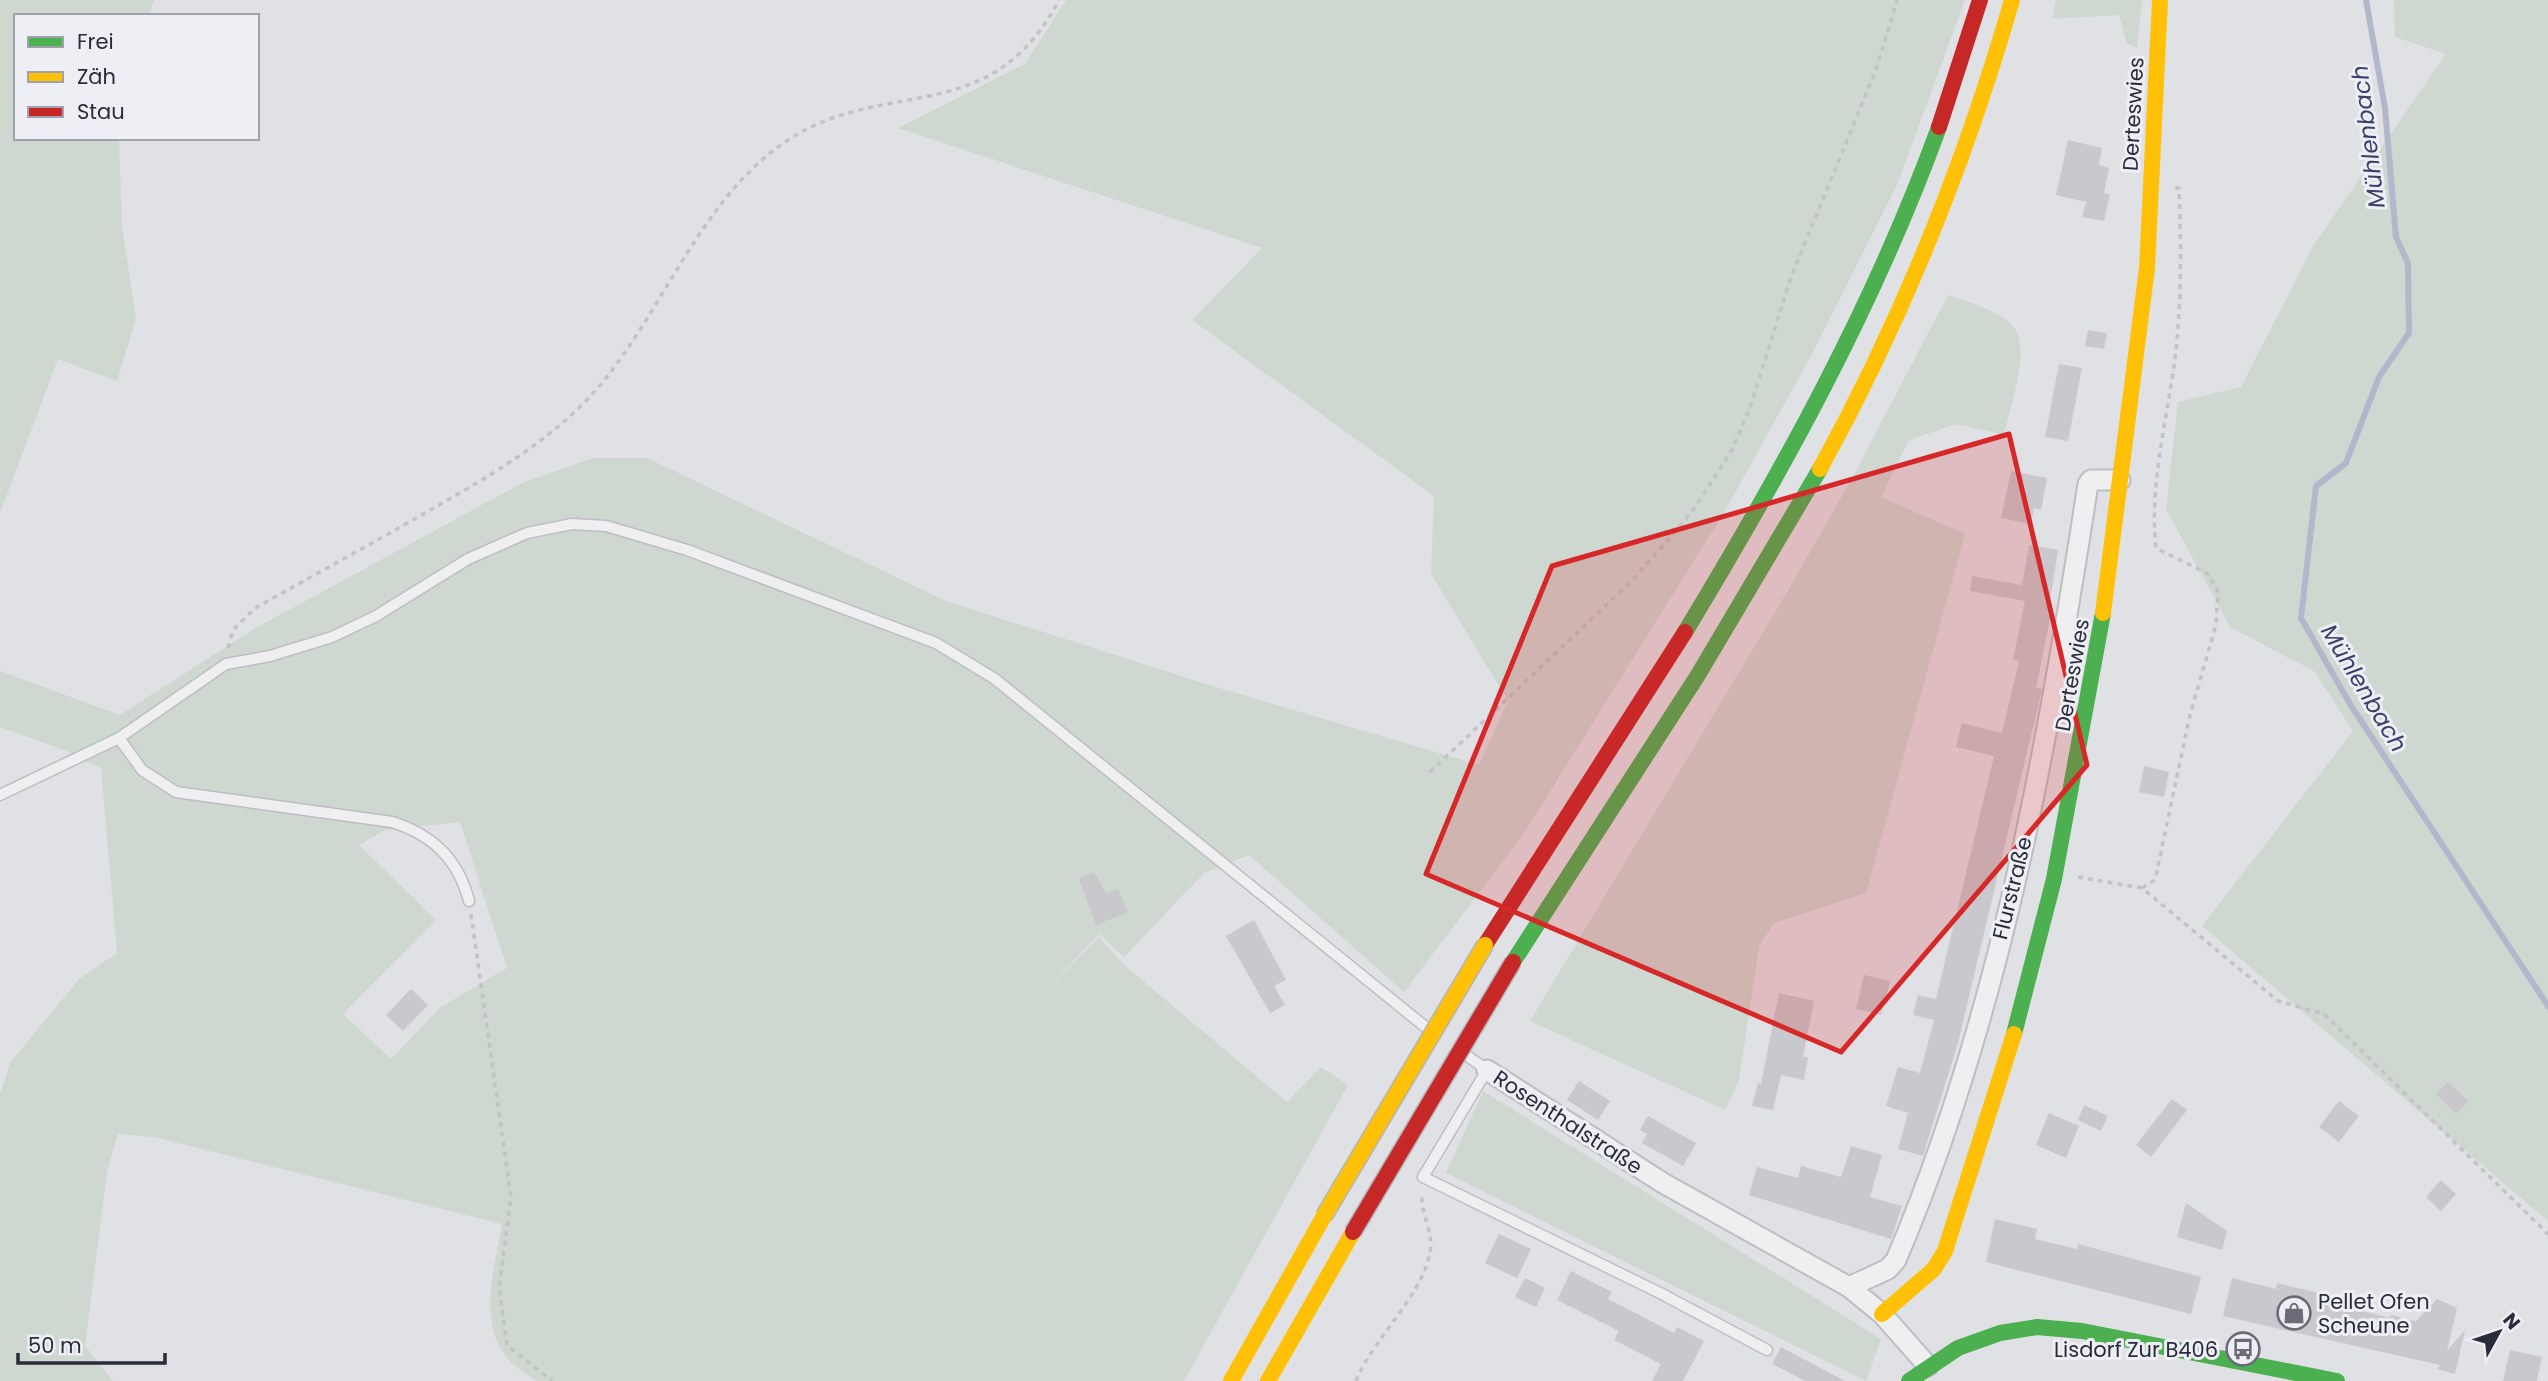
<svg xmlns="http://www.w3.org/2000/svg" width="2548" height="1381" viewBox="0 0 2548 1381" font-family="Poppins,sans-serif">
<style>
.green{fill:#cfd7d1;fill-rule:evenodd}
.lines{fill:none;stroke-linecap:round;stroke-linejoin:round}
.stream{stroke:#b2b8cc;stroke-width:6}
.building{fill:#c8c8cd}
.lane-casing{stroke:#bdbec2;stroke-width:13}
.street-casing{stroke:#bdbec2;stroke-width:23}
.path{stroke:#c2c2c7;stroke-width:3.5;stroke-dasharray:5 5;stroke-linecap:butt}
.lane{stroke:#efeff2;stroke-width:10}
.street{stroke:#efeff2;stroke-width:19}
.fast{stroke:#4caf50;stroke-width:16}
.slow{stroke:#ffc107;stroke-width:16}
.jam{stroke:#c62828;stroke-width:16}
.slow-bridge-casing{stroke:#b3b4b9;stroke-width:19;stroke-linecap:butt}
.jam-bridge-casing{stroke:#b3b4b9;stroke-width:19;stroke-linecap:butt}
.slow-bridge{stroke:#ffc107;stroke-width:16}
.jam-bridge{stroke:#c62828;stroke-width:16}
.marked{fill:#d62828;fill-opacity:0.2;stroke:#d62828;stroke-width:5;stroke-linejoin:round}
.labels{text-anchor:middle;dominant-baseline:central;stroke-width:6;stroke-linejoin:round;paint-order:stroke}
.street-label{font-size:21px;fill:#2a2b3b;stroke:#eeeff4}
.poi-label{font-size:21px;fill:#2a2b3b;stroke:#eeeff4;text-anchor:start}
.water-label{font-size:23px;font-style:italic;fill:#39426a;stroke:#eeeff4}
</style>
<rect width="100%" height="100%" fill="#e0e1e5"/>
<g class="green">
<path d="M0 0H154L149 16H16V138H119L122 227 136 318 117 381 58 359 0 513Z"/>
<path d="M1066 0H1965L1897 185 1811 356 1725 511 1524 833 1404 992 1249 855 1204 873 1124 957 1099 934 1041 996 1099 937 1123 964 1287 1102 1321 1067 1348 1085 1184 1381H536C528 1375 517 1369 510 1361 476 1326 495 1266 502 1224L154 1137 118 1134 107 1172 85 1346 113 1381H0V1095L10 1063 79 979 117 953 101 768 64 750 0 727V671L120 715 254 629 522 483 593 458H647L946 601 1209 685 1479 765 1508 701 1431 574 1434 496 1192 320 1262 248 898 128 1025 64ZM460 822 507 968 441 1007 391 1059 343 1014 436 920 359 845 385 830Z"/>
<path d="M2056 0H2142L2137 48 2127 43 2119 15 2052 19Z"/>
<path d="M2394 0H2548V1221L2202 926 2353 731 2314 671 2230 627 2166 509 2178 402 2241 387 2313 246 2446 54 2395 37Z"/>
<path d="M1948 295C1965 300 2007 314 2015 329 2030 353 2010 407 2004 435L1956 424 1909 440 1881 497 1965 534 1866 893 1774 923 1759 946 1739 1080 1725 1110 1530 1021 1793 582 1849 484Z"/>
<path d="M1483 1091 1881 1339 1866 1381 1446 1173Z"/>
</g>
<g class="lines">
<path class="stream" d="M2366 0 2385 108 2396 237 2408 263 2409 333 2379 377 2346 463 2316 486 2301 618 2350 704 2548 1006"/>
</g>
<g class="building">
<path d="M2068 140 2102 148 2099 165 2109 168 2104 193 2110 194 2104 221 2082 217 2086 202 2056 195Z"/>
<path d="M2088 330 2107 333 2104 349 2085 346Z"/>
<path d="M2059 364 2082 368 2068 441 2045 437Z"/>
<path d="M2011 471 2047 478 2041 510 2034 508 2031 524 2001 518Z"/>
<path d="M2029 545 2058 550 2049 607 2052 608 2036 688 2042 689 1958 1043 1923 1156 1898 1149 1908 1113 1886 1106 1898 1067 1920 1073 1934 1020 1913 1015 1918 995 1936 999 1994 756 1956 747 1962 723 2002 733 2019 661 2013 660 2025 601 1970 591 1972 576 2022 585Z"/>
<path d="M2144 766 2169 772 2164 797 2139 792Z"/>
<path d="M1094 872 1106 894 1118 889 1128 912 1096 925 1079 879Z"/>
<path d="M1254 920 1286 980 1274 986 1285 1005 1270 1013 1226 936Z"/>
<path d="M1864 975 1890 981 1881 1015 1856 1009Z"/>
<path d="M411 989 428 1005 403 1031 386 1015Z"/>
<path d="M1779 993 1814 1001 1803 1057H1808L1804 1080 1781 1075 1773 1110 1752 1106 1758 1083 1761 1084Z"/>
<path d="M1579 1081 1610 1101 1598 1120 1567 1100Z"/>
<path d="M2448 1082 2468 1101 2456 1114 2436 1094Z"/>
<path d="M2172 1099 2187 1110 2151 1157 2136 1145Z"/>
<path d="M2339 1101 2359 1116 2339 1142 2319 1127Z"/>
<path d="M2084 1105 2108 1116 2101 1131 2078 1120Z"/>
<path d="M2049 1113 2079 1126 2066 1158 2036 1145Z"/>
<path d="M1648 1116 1696 1143 1683 1166 1642 1143 1647 1134 1640 1130Z"/>
<path d="M1851 1146 1882 1155 1870 1197 1902 1206 1891 1239 1749 1195 1757 1167 1798 1178 1801 1166 1841 1177Z"/>
<path d="M2441 1180 2456 1194 2441 1211 2426 1197Z"/>
<path d="M2186 1203 2227 1231 2222 1250 2177 1237Z"/>
<path d="M1995 1219 2037 1229 2035 1239 2077 1249 2078 1244 2201 1277 2191 1314 1986 1262Z"/>
<path d="M1499 1234 1531 1249 1517 1278 1485 1263Z"/>
<path d="M1571 1271 1612 1292 1608 1299 1674 1333 1677 1327 1704 1341 1683 1381H1652L1661 1364 1614 1340 1619 1331 1557 1300Z"/>
<path d="M1525 1278 1545 1288 1536 1307 1515 1297Z"/>
<path d="M2232 1278 2276 1289 2277 1283 2327 1295 2326 1298 2347 1303 2346 1307 2390 1318 2391 1315 2416 1321 2437 1299 2457 1308 2447 1351 2465 1330 2455 1374 2437 1369 2440 1365 2223 1316Z"/>
<path d="M1781 1347 1845 1381H1805L1772 1364Z"/>
<path d="M2510 1350 2542 1357 2537 1381H2503Z"/>
</g>
<g class="lines">
<defs>
<g id="lane">
<path d="M119 738 142 770 176 792 392 822C433 835 458 859 469 901"/>
<path d="M0 795 119 738 226 664 270 656 332 637 376 616 468 559 527 533 572 524 606 526 687 550 936 643 995 679 1428 1029"/>
<path d="M1466 1055 1487 1070 1423 1177 1660 1293 1767 1350"/>
</g>
<g id="street">
<path d="M1487 1070 1663 1183 1849 1287 1882 1314 1928 1366"/>
<path d="M1849 1287 1888 1269 1896 1260C2000 1016 2048 745 2088 484L2091 480H2120"/>
</g>
</defs>
<use href="#lane" class="lane-casing"/>
<use href="#street" class="street-casing"/>
<g class="path">
<path d="M228 648 233 630 255 608C311 577 369 545 425 513 485 479 550 442 596 390 664 312 699 199 788 140 886 76 991 130 1059 0"/>
<path d="M1430 772 1632 581 1692 512 1732 450 1750 408 1791 277 1877 67 1897 0"/>
<path d="M2078 877 2142 888 2278 1001 2324 1014 2548 1234"/>
<path d="M2142 888 2155 880 2190 715 2216 625 2218 592 2208 574 2156 548C2149 485 2167 421 2175 358 2182 302 2181 244 2179 188H2174"/>
<path d="M471 914 511 1197 499 1288 507 1345 552 1381"/>
<path d="M1356 1381C1373 1339 1421 1297 1430 1253 1434 1232 1420 1213 1422 1193"/>
</g>
<use href="#lane" class="lane"/>
<use href="#street" class="street"/>
<g class="fast">
<path d="M1685 632C1783 470 1874 306 1939 127"/>
<path d="M1513 962 1698 675 1820 469"/>
<path d="M2014 1034 2054 879 2103 613"/>
<path d="M1909 1381 1958 1348 2000 1333 2037 1327 2082 1331 2337 1381"/>
</g>
<g class="slow">
<path d="M1820 469C1902 320 1965 163 2012 0"/>
<path d="M2103 613 2147 268 2160 0"/>
<path d="M1882 1314 1934 1269 1945 1251 2014 1034"/>
<path d="M1231 1381 1324 1216"/>
<path d="M1268 1381 1353 1232"/>
</g>
<g class="jam">
<path d="M1939 127 1980 0"/>
<path d="M1485 945 1685 632"/>
</g>
<defs>
<path id="slow-bridge" d="M1324 1216 1485 945"/>
<path id="jam-bridge" d="M1353 1232 1513 962"/>
</defs>
<use href="#slow-bridge" class="slow-bridge-casing"/>
<use href="#jam-bridge" class="jam-bridge-casing"/>
<use href="#slow-bridge" class="slow-bridge"/>
<use href="#jam-bridge" class="jam-bridge"/>
</g>
<path class="marked" d="M2009 434 2087 765 1841 1052 1426 874 1552 566Z"/>
<defs>
<symbol id="shop-ring" viewBox="-11 -11 22 22"><circle r="9.5" fill="#eeeff4" stroke="#6a6b76" stroke-width="1.5"/><path d="M-5-2.5h2.3a2.7 3.5 0 0 1 5.4 0H5L5.5 6h-11ZM-1.5-2.5h3a1.5 2.3 0 0 0-3 0Z" fill="#6a6b76"/></symbol>
<symbol id="bus-ring" viewBox="-11 -11 22 22"><circle r="9.5" fill="#eeeff4" stroke="#6a6b76" stroke-width="1.5"/><path d="M-5-6H5V4H4V6H2V4H-2V6H-4V4H-5ZM-3.5-4V0h7V-4ZM-3.5 1.2v1.5H-2V1.2ZM2 1.2v1.5H3.5V1.2Z" fill="#6a6b76"/></symbol>
</defs>
<g fill-rule="evenodd">
<use href="#shop-ring" x="2275" y="1294" width="38" height="38"/>
<use href="#bus-ring" x="2224" y="1330" width="38" height="38"/>
</g>
<g class="labels">
<g class="street-label">
<text transform="translate(2133 114) rotate(-87)">Derteswies</text>
<text transform="translate(2072 675) rotate(-80)">Derteswies</text>
<text transform="translate(2012 888) rotate(-76)">Flurstraße</text>
<text transform="translate(1568 1122) rotate(33)">Rosenthalstraße</text>
</g>
<g class="poi-label">
<text x="2318" y="1301">Pellet Ofen<tspan x="2318" dy="24">Scheune</tspan></text>
<text x="2218" y="1349" text-anchor="end">Lisdorf Zur B406</text>
</g>
<g class="water-label">
<text transform="translate(2368 137) rotate(-97)">Mühlenbach</text>
<text transform="translate(2364 688) rotate(59)">Mühlenbach</text>
</g>
</g>
<rect x="14" y="14" width="245" height="126" fill="#eeeff4" stroke="#a0a1aa" stroke-width="2"/>
<rect x="28" y="37" width="35" height="10" fill="#4caf50" stroke="#a0a1aa" stroke-width="2"/>
<text x="77" y="49" font-size="21" fill="#2a2b3b">Frei</text>
<rect x="28" y="72" width="35" height="10" fill="#ffc107" stroke="#a0a1aa" stroke-width="2"/>
<text x="77" y="84" font-size="21" fill="#2a2b3b">Zäh</text>
<rect x="28" y="107" width="35" height="10" fill="#c62828" stroke="#a0a1aa" stroke-width="2"/>
<text x="77" y="119" font-size="21" fill="#2a2b3b">Stau</text>
<g transform="translate(2499 1332) rotate(50)" stroke="#eeeff4" stroke-width="5" paint-order="stroke">
<path d="M0-5L12 26L0 18L-12 26Z" fill="#2a2b3b"/>
<text y="-10" font-size="19" font-weight="bold" text-anchor="middle" fill="#2a2b3b">N</text>
</g>
<path d="M18 1353v10h147v-10" fill="none" stroke="#2a2b3b" stroke-width="3.5"/>
<text x="28" y="1353" font-size="21" fill="#2a2b3b" stroke="#eeeff4" stroke-width="5" paint-order="stroke">50 m</text>
</svg>
